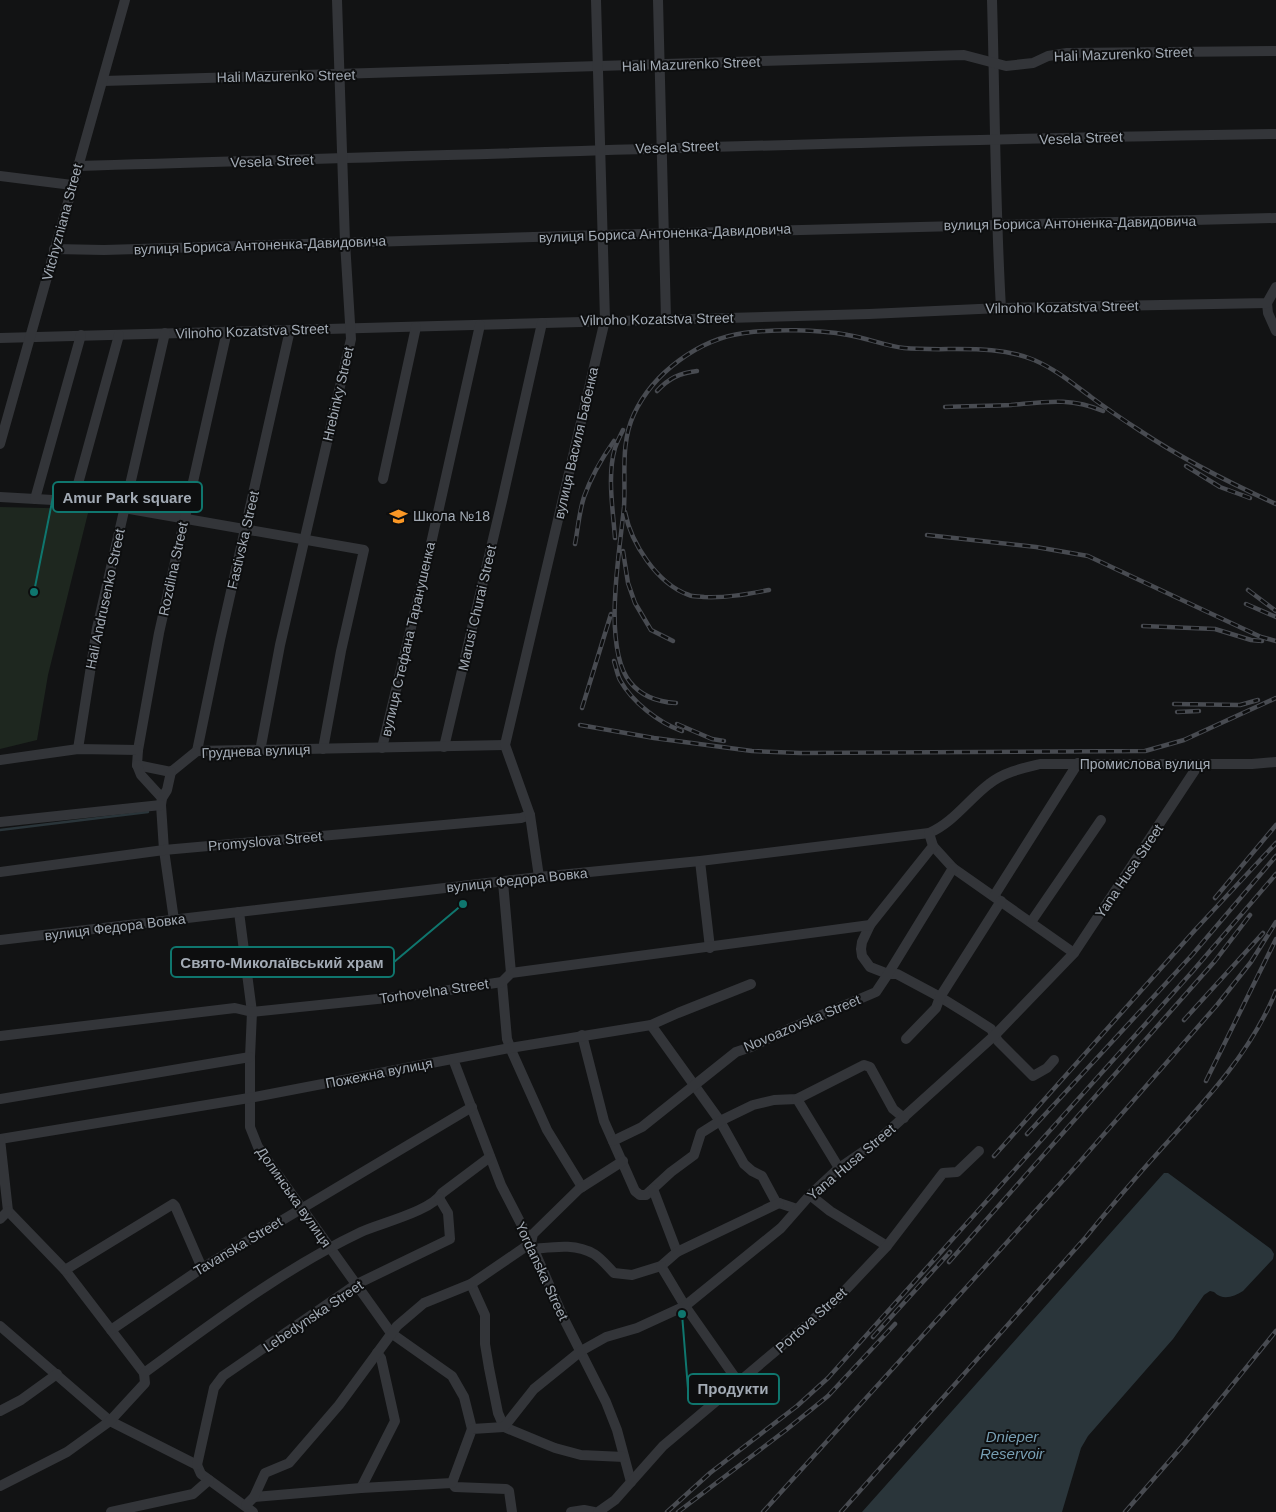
<svg xmlns="http://www.w3.org/2000/svg" width="1276" height="1512" viewBox="0 0 1276 1512" font-family="Arial,sans-serif">
<style>
.green{fill:#1e271f}
.water{fill:#2a353a}
.lines{fill:none;stroke-linecap:round;stroke-linejoin:round}
.stream{stroke:#2a353a;stroke-width:2.5}
.minor{stroke:#333539;stroke-width:10}
.rail-casing{stroke:#484b51;stroke-width:4.5}
.rail{stroke:#0d0e0f;stroke-width:2.5;stroke-dasharray:8;stroke-linecap:butt}
.labels{text-anchor:middle;dominant-baseline:central;stroke-width:4;stroke-linejoin:round;paint-order:stroke}
.street-label{font-size:14px;fill:#a3abb5;stroke:#0d0e0f}
.poi-label{font-size:14px;fill:#a3abb5;stroke:#0d0e0f;text-anchor:start}
.water-label{font-size:15px;font-style:italic;fill:#789fb3;stroke:#0d0e0f}
.leader{fill:none;stroke:#0f766e;stroke-width:2}
.callout-dot{fill:#0f766e;stroke:#0d0e0f;stroke-width:2}
.callout{fill:#0d0e0f;stroke:#0f766e;stroke-width:2}
.callout-label{font-size:15px;text-anchor:middle;font-weight:bold;fill:#a3abb5}
</style>
<rect width="100%" height="100%" fill="#121314"/>
<path class="green" d="M0 507 89 509 48 675 37 740 0 749Z"/>
<path class="water" d="M1164 1173H1168L1271 1249 1274 1254 1273 1259 1243 1291C1233 1297 1223 1301 1214 1292L1210 1291 1204 1295 1173 1339 1088 1436 1081 1448 1062 1512H862Z"/>
<g class="lines">
<path class="stream" d="M0 830 148 812"/>
<g class="minor">
<path d="M658 0 666 319"/>
<path d="M992 0C995 103 995 205 1001 308"/>
<path d="M103 81 964 55 1006 66 1033 63 1048 56 1067 53 1276 51"/>
<path d="M77 166C477 155 876 140 1276 134"/>
<path d="M0 176 72 185"/>
<path d="M54 249 104 250 602 235 1276 218"/>
<path d="M1267 303 1268 313 1276 331"/>
<path d="M0 338 869 314 1001 308 1267 303 1276 287"/>
<path d="M0 444 125 0"/>
<path d="M383 479 416 327"/>
<path d="M0 497 53 500 124 508 364 550 341 651 323 749"/>
<path d="M35 499 81 335"/>
<path d="M73 502 119 335"/>
<path d="M444 747 502 501 542 323"/>
<path d="M382 748 428 557 480 325"/>
<path d="M78 749 97 628 165 333"/>
<path d="M138 750 159 633 227 331"/>
<path d="M197 751 220 640 290 330"/>
<path d="M260 751 280 645 351 339 345 242 337 0"/>
<path d="M0 760 78 749 138 750 137 765 171 772 197 751 505 745"/>
<path d="M137 765 141 775 162 798"/>
<path d="M171 772 167 790 162 798 161 805 164 850 174 920"/>
<path d="M0 822 161 805"/>
<path d="M933 846 953 868 1074 953"/>
<path d="M700 861 710 948"/>
<path d="M0 872 164 850 521 818 530 815"/>
<path d="M539 877 530 815 505 745 605 320 596 0"/>
<path d="M503 882 511 973"/>
<path d="M994 896 1078 763"/>
<path d="M239 912 252 1012 250 1057V1127L258 1147 391 1333 452 1376 464 1397 472 1429"/>
<path d="M1031 922 1101 820"/>
<path d="M870 925 862 942 861 949 862 956 870 967 888 974H897L940 997 974 1018 991 1029 998 1041 1033 1076 1047 1068 1054 1060"/>
<path d="M0 940 539 877 700 861 929 833C953 823 969 799 989 784 1004 772 1023 768 1040 764H1252L1276 762"/>
<path d="M502 982 507 1039 512 1052 547 1130 582 1187"/>
<path d="M651 1025 720 1121 744 1164 752 1171 762 1176 776 1202 797 1209"/>
<path d="M582 1035 604 1121 635 1191 640 1195H646L671 1172 694 1155 701 1133 720 1121 753 1105 774 1100 797 1099 864 1065 870 1067 893 1109 904 1118"/>
<path d="M0 1036 235 1008 252 1012 416 995 502 982 511 973 870 925 933 846 929 833"/>
<path d="M906 1039 936 1008 940 997 1001 901"/>
<path d="M453 1059 501 1185 531 1243 564 1319 606 1402 617 1430 631 1482"/>
<path d="M0 1099 250 1057"/>
<path d="M797 1099 839 1168"/>
<path d="M0 1139 249 1098 510 1048 651 1025 678 1013 751 984"/>
<path d="M0 1139 8 1211 65 1270 144 1373"/>
<path d="M613 1141 642 1127 736 1052 751 1047 791 1028 876 992 888 974 953 868"/>
<path d="M653 1189 677 1252"/>
<path d="M810 1195 830 1211 887 1246"/>
<path d="M0 1219 8 1211"/>
<path d="M533 1249C554 1247 575 1243 594 1254 602 1259 608 1267 614 1273L632 1275 661 1266 677 1252 779 1203"/>
<path d="M661 1266 685 1306 739 1383"/>
<path d="M65 1270 173 1204 175 1206 202 1268"/>
<path d="M471 1284 485 1315V1344L489 1368 498 1413 504 1427 555 1448 581 1455 624 1457"/>
<path d="M0 1326 110 1421 197 1465 201 1474 253 1512"/>
<path d="M111 1330 202 1268 472 1107"/>
<path d="M144 1373C214 1322 283 1269 361 1232 381 1223 432 1211 442 1193L490 1157"/>
<path d="M0 1411 21 1400 57 1374"/>
<path d="M197 1465 214 1388 223 1376 355 1285 450 1239 448 1213 439 1198"/>
<path d="M452 1483 455 1487 506 1489 509 1491 512 1512"/>
<path d="M0 1486 67 1452 110 1421 145 1383 144 1373"/>
<path d="M361 1488 395 1421 381 1358 377 1353"/>
<path d="M254 1497 361 1488 452 1483 472 1429 504 1427 534 1389 581 1351 606 1337 637 1328 685 1306 781 1228 810 1195 839 1168 874 1144 995 1035 1074 953 1199 764"/>
<path d="M246 1505 254 1497 265 1473 289 1463 339 1405 397 1326 424 1303 471 1284 531 1243 533 1234 579 1189 623 1161"/>
<path d="M111 1512 193 1494 209 1480"/>
<path d="M571 1512 584 1510 594 1512"/>
<path d="M598 1512 615 1500 663 1446 835 1301 887 1246 943 1173 957 1172 979 1151"/>
</g>
<defs>
<g id="rail">
<path d="M657 391C669 378 680 373 697 371"/>
<path d="M945 407C967 406 989 406 1011 405 1045 402 1070 397 1103 411"/>
<path d="M1186 466 1220 487 1250 498"/>
<path d="M625 512C631 543 657 584 689 595 693 597 699 596 704 597 727 598 747 594 769 590"/>
<path d="M927 535 1036 547 1088 556 1261 637 1276 641"/>
<path d="M615 538C613 510 607 475 615 448 617 442 620 436 623 430"/>
<path d="M575 544C578 529 579 512 584 497 591 477 602 458 614 441"/>
<path d="M623 551 628 583 635 603 651 630 673 641"/>
<path d="M1248 590 1276 611"/>
<path d="M1246 604 1276 617"/>
<path d="M1143 626 1215 629 1251 640 1262 641"/>
<path d="M614 661C616 667 617 674 620 680 632 702 659 723 682 731"/>
<path d="M676 703C658 702 641 696 630 682 602 647 620 550 624 507 626 476 620 444 634 414 653 373 699 339 744 333 776 329 816 329 848 335 867 338 885 346 904 348 947 352 993 343 1034 360 1055 369 1072 383 1091 397 1107 409 1125 421 1142 432 1184 460 1230 483 1276 504"/>
<path d="M1174 704 1240 705 1258 700"/>
<path d="M582 708 611 614"/>
<path d="M1177 712 1199 711"/>
<path d="M677 724 712 739 724 741"/>
<path d="M580 725 654 738 752 751 800 753 1145 751 1184 740 1276 698"/>
<path d="M1215 898 1276 825"/>
<path d="M1184 1020 1263 933"/>
<path d="M1206 1081 1276 939"/>
<path d="M1027 1134 1192 955 1276 856"/>
<path d="M994 1156 1195 930 1276 843"/>
<path d="M949 1262 1215 961 1250 915"/>
<path d="M873 1337 950 1252"/>
<path d="M667 1512 710 1473 797 1406 828 1378 1192 972 1276 874"/>
<path d="M678 1512 786 1430 828 1396 895 1324"/>
<path d="M763 1512 1077 1165 1217 1005 1251 962 1276 922"/>
<path d="M841 1512 1086 1237C1111 1206 1137 1176 1163 1147 1207 1099 1251 1052 1276 991"/>
<path d="M1125 1512 1185 1443 1276 1331"/>
</g>
</defs>
<use href="#rail" class="rail-casing"/>
<use href="#rail" class="rail"/>
</g>
<defs>
<symbol id="school-bare" viewBox="-9 -9 18 18"><path d="M0-5L7-2L0 1L-7-2ZM-4 1L0 2.5L4 1V4Q0 6-4 4Z" fill="#fa9725" stroke="#0d0e0f" stroke-width="2.5" paint-order="stroke"/></symbol>
</defs>
<g fill-rule="evenodd">
<use href="#school-bare" x="386" y="504" width="25" height="25"/>
</g>
<g class="labels">
<g class="street-label">
<text transform="translate(1123 54) rotate(-2)">Hali Mazurenko Street</text>
<text transform="translate(691 64) rotate(-2)">Hali Mazurenko Street</text>
<text transform="translate(286 76) rotate(-1)">Hali Mazurenko Street</text>
<text transform="translate(1081 138) rotate(-2)">Vesela Street</text>
<text transform="translate(677 147) rotate(-2)">Vesela Street</text>
<text transform="translate(272 161) rotate(-2)">Vesela Street</text>
<text transform="translate(62 222) rotate(-75)">Vitchyzniana Street</text>
<text transform="translate(1070 223) rotate(-1)">вулиця Бориса Антоненка-Давидовича</text>
<text transform="translate(665 233) rotate(-2)">вулиця Бориса Антоненка-Давидовича</text>
<text transform="translate(260 245) rotate(-2)">вулиця Бориса Антоненка-Давидовича</text>
<text transform="translate(1062 307) rotate(-1)">Vilnoho Kozatstva Street</text>
<text transform="translate(657 319) rotate(-1)">Vilnoho Kozatstva Street</text>
<text transform="translate(252 331) rotate(-2)">Vilnoho Kozatstva Street</text>
<text transform="translate(338 394) rotate(-77)">Hrebinky Street</text>
<text transform="translate(576 443) rotate(-77)">вулиця Василя Бабенка</text>
<text transform="translate(243 540) rotate(-77)">Fastivska Street</text>
<text transform="translate(173 569) rotate(-78)">Rozdilna Street</text>
<text transform="translate(105 599) rotate(-78)">Hali Andrusenko Street</text>
<text transform="translate(477 608) rotate(-77)">Marusi Churai Street</text>
<text transform="translate(408 639) rotate(-77)">вулиця Стефана Таранушенка</text>
<text transform="translate(256 751) rotate(-2)">Груднева вулиця</text>
<text x="1145" y="764">Промислова вулиця</text>
<text transform="translate(265 841) rotate(-5)">Promyslova Street</text>
<text transform="translate(1129 871) rotate(-56)">Yana Husa Street</text>
<text transform="translate(517 880) rotate(-6)">вулиця Федора Вовка</text>
<text transform="translate(115 927) rotate(-7)">вулиця Федора Вовка</text>
<text transform="translate(434 991) rotate(-8)">Torhovelna Street</text>
<text transform="translate(802 1023) rotate(-23)">Novoazovska Street</text>
<text transform="translate(379 1073) rotate(-11)">Пожежна вулиця</text>
<text transform="translate(851 1162) rotate(-40)">Yana Husa Street</text>
<text transform="translate(294 1197) rotate(55)">Долинська вулиця</text>
<text transform="translate(238 1246) rotate(-31)">Tavanska Street</text>
<text transform="translate(542 1271) rotate(65)">Yordanska Street</text>
<text transform="translate(313 1316) rotate(-34)">Lebedynska Street</text>
<text transform="translate(811 1320) rotate(-42)">Portova Street</text>
</g>
<g class="poi-label">
<text x="413" y="516">Школа №18</text>
</g>
<g class="water-label">
<text x="1012" y="1436">Dnieper<tspan x="1012" dy="17">Reservoir</tspan></text>
</g>
</g>
<path class="leader" d="M34 592L53 497M463 904L394 962M682 1314L688 1389"/>
<g class="callout-dot">
<circle cx="34" cy="592" r="5"/>
<circle cx="463" cy="904" r="5"/>
<circle cx="682" cy="1314" r="5"/>
</g>
<g class="callout">
<rect x="53" y="482" width="149" height="30" rx="5"/>
<rect x="171" y="947" width="223" height="30" rx="5"/>
<rect x="688" y="1374" width="91" height="30" rx="5"/>
</g>
<g class="callout-label">
<text x="127" y="503">Amur Park square</text>
<text x="282" y="968">Свято-Миколаївський храм</text>
<text x="733" y="1394">Продукти</text>
</g>
</svg>
